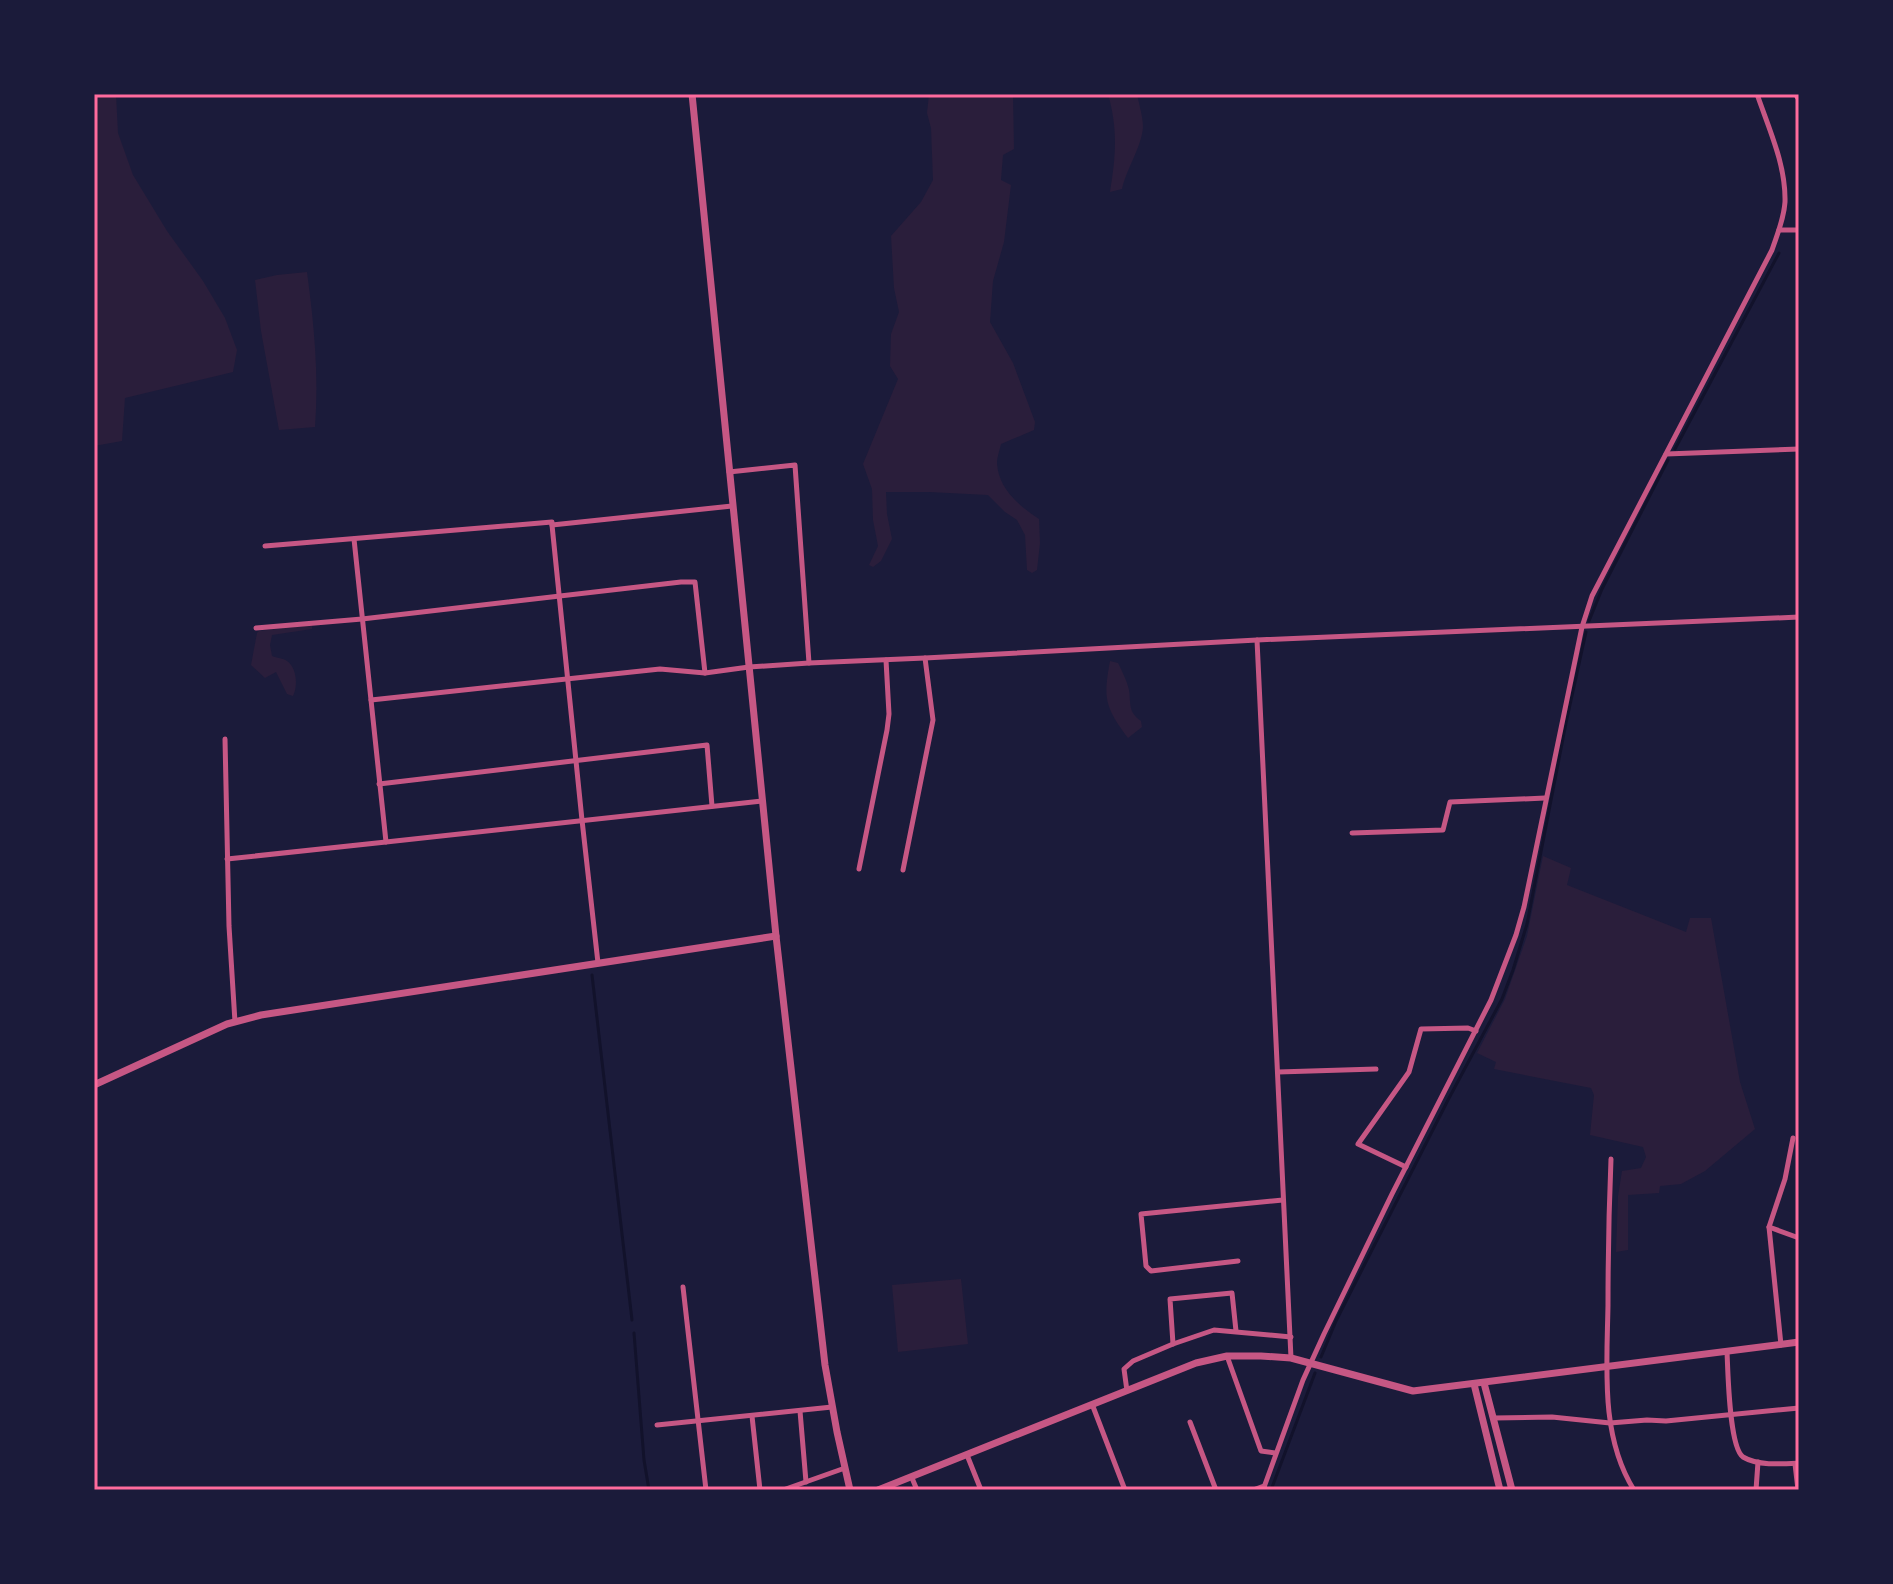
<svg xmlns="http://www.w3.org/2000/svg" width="1893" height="1584" viewBox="0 0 1893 1584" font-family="'Alegreya Sans',sans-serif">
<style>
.green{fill:#2a1e3b}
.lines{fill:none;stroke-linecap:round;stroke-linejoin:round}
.stream{stroke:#12122b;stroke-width:3}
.minor{stroke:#c65784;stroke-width:5}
.tertiary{stroke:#c65784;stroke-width:7}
.primary{stroke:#ff6b9d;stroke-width:9}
.neatline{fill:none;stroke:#ff6b9d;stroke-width:3}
</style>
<rect width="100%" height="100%" fill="#1b1b3a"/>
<g class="green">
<path d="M94 94H116L118 133 133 175 167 231 203 281 225 318 237 350 233 372 125 398 122 441 94 446Z"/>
<path d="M929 94H1013L1014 149 1003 155 1001 180 1011 185 1004 242 993 281 990 322 1013 363 1035 422 1034 430 1001 444C1000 449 997 457 997 463 998 488 1019 506 1039 519L1040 543 1037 570 1032 573 1027 570 1025 535 1017 520 1005 512 988 495 929 492H886L887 514 892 539 881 561 873 567 869 565 878 546 873 520 872 489 863 464 898 379 890 366 891 334 899 312 894 288 891 236 921 202 933 180 931 128 927 113Z"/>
<path d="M1108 94H1137C1139 104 1143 117 1143 127 1142 146 1126 170 1122 189L1110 192C1116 156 1118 129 1108 94Z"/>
<path d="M307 272C314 324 319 375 315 427L279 430 261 331 255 280 277 275Z"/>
<path d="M312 625V629L272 635 270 645 272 656C277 658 283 658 287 661 297 668 298 686 293 696L287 694 276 672 265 678 251 665 257 633 259 631Z"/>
<path d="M1110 661 1118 663C1122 671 1127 681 1129 690 1131 704 1128 712 1141 721L1142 727 1128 738C1105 707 1103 699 1110 661Z"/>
<path d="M1543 856 1571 868 1567 885 1686 932 1690 918H1711L1740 1082 1755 1129 1705 1171 1681 1184 1660 1186 1659 1193 1628 1195V1250L1616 1252 1618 1196 1622 1171 1641 1168 1646 1157 1643 1147 1590 1135 1594 1095 1591 1088 1494 1069 1496 1062 1477 1053 1505 999 1527 936Z"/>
<path d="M961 1279 968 1344 898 1352 892 1285Z"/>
</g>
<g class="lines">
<g class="stream">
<path d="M1675 449 1779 253"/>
<path d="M1589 621 1602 589 1668 460"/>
<path d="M592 975 632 1320"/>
<path d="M634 1333 644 1460 649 1490"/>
<path d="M1321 1357 1336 1321 1448 1100 1502 999 1513 970 1527 924 1566 723 1586 632"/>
<path d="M1271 1490 1315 1373"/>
</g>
<g class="minor">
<path d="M1779 230H1799"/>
<path d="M1666 454 1799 449"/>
<path d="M729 472 795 465 809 663"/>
<path d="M552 525 582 820 598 963"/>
<path d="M354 539 386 842 762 801"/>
<path d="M265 546 552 522V525L732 506"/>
<path d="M256 628 362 619 681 582H695L705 673 749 667 809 663 925 658 1257 640 1799 617"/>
<path d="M1257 640 1291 1358"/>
<path d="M371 700 660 669 705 673"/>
<path d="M225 739 229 926 235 1022"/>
<path d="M379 784 707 745 712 806"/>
<path d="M1352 833 1443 830 1450 802 1545 798"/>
<path d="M227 859 386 842"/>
<path d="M859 869 887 730 889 714 886 660"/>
<path d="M903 870 933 720 925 658"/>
<path d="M1278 1072 1376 1069"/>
<path d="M1611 1159C1609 1207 1608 1256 1608 1305 1607 1366 1600 1436 1634 1490"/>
<path d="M1406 1167 1358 1144 1409 1072 1421 1029 1468 1028 1476 1031"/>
<path d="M1769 1227 1799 1238"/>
<path d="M1238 1261 1151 1271 1146 1266 1141 1214 1283 1200"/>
<path d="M683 1287 706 1490"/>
<path d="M1173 1344 1170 1299 1232 1293 1236 1331"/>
<path d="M1781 1345 1769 1227 1785 1179 1793 1138"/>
<path d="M1727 1352C1728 1371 1729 1447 1743 1457 1758 1466 1782 1464 1799 1463"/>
<path d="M1227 1356 1261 1451 1275 1453"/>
<path d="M1127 1391 1124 1369 1133 1361 1173 1344 1214 1330 1291 1337"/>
<path d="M1092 1404 1125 1490"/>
<path d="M800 1411 806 1482"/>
<path d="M752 1416 760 1490"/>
<path d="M1494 1418 1552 1417 1610 1423 1647 1420 1666 1421 1799 1408"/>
<path d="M1190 1422 1216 1490"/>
<path d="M657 1425 832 1407"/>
<path d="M967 1455 981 1490"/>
<path d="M1795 1464 1798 1490"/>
<path d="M912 1478 917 1490"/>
<path d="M783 1490 845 1468"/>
<path d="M1253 1490 1264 1486"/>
<path d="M1263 1490 1303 1380 1324 1334 1392 1194 1491 1000 1516 935 1524 907 1582 627 1592 596 1772 250C1777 235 1784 219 1785 202 1786 165 1769 129 1757 94"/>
<path d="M1756 1490 1758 1462"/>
</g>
<g class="tertiary">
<path d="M692 94 776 936 800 1147 825 1365 837 1432 850 1490"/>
<path d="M94 1085 227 1024 261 1015 776 936"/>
<path d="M1484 1383 1512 1490"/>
<path d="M1474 1384 1500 1490"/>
<path d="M878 1490 1196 1363 1227 1356H1261L1291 1358 1413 1391 1799 1342"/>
</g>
<path class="primary" d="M1798 94 1799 96"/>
</g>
<rect width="1893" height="1584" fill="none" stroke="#1b1b3a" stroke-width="192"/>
<rect x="96" y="96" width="1701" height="1392" class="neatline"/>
</svg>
